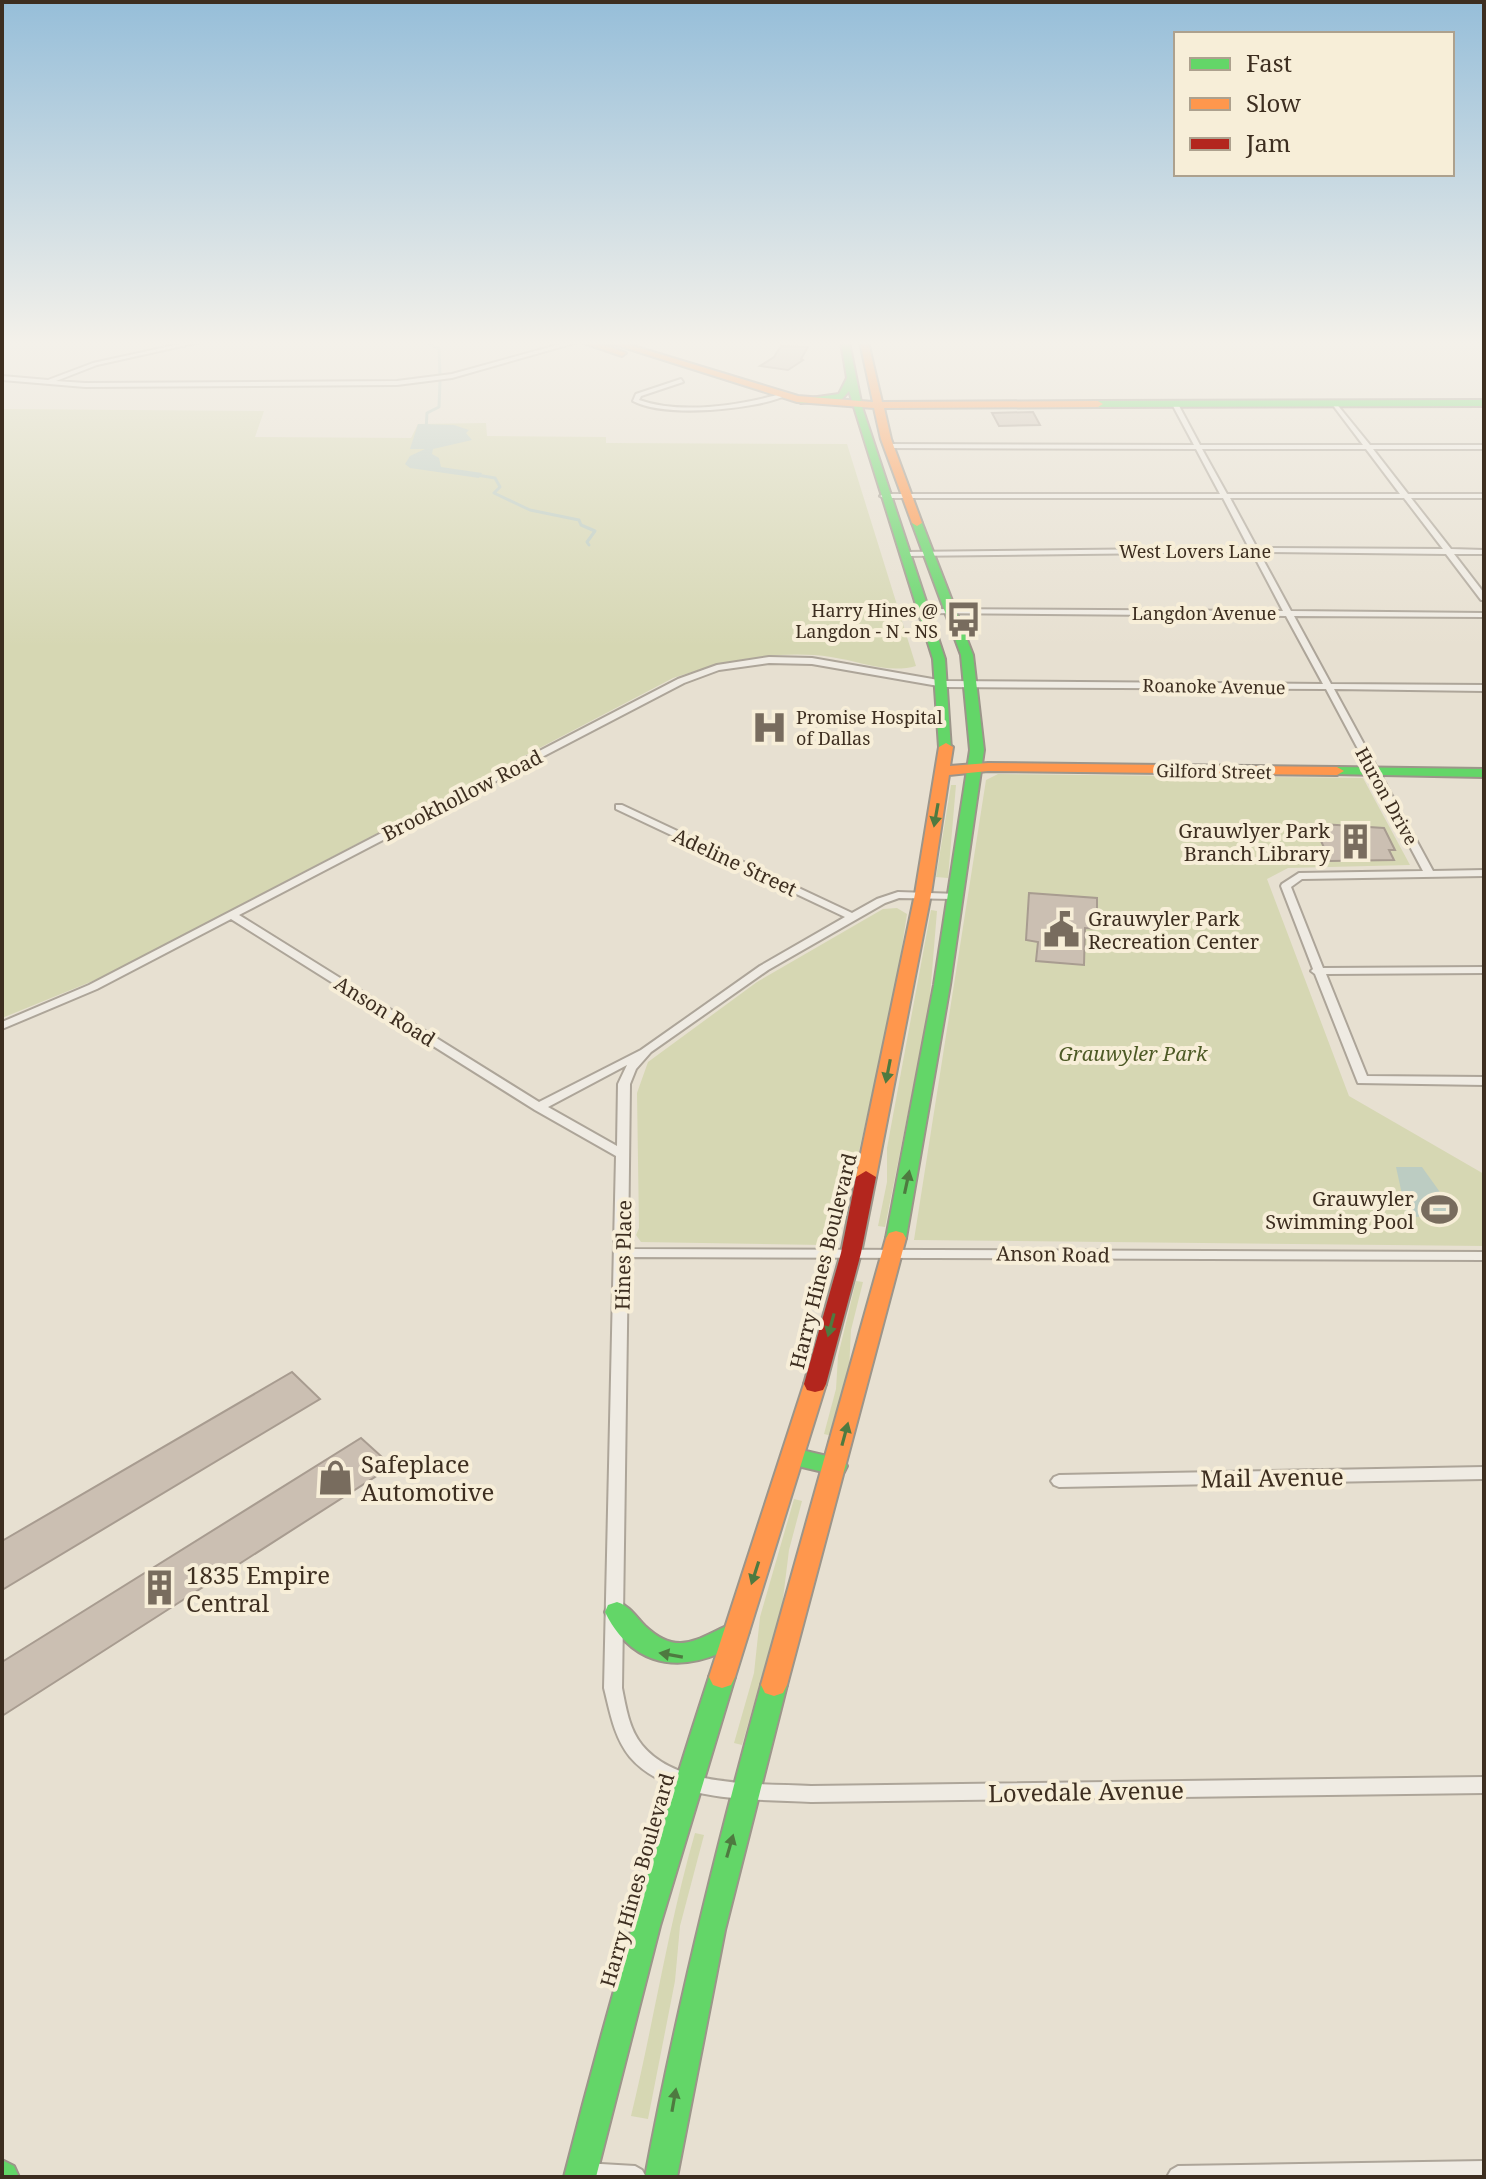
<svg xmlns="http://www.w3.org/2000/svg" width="1486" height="2179" viewBox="0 0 1486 2179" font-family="'Noto Serif',serif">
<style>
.green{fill:#d6d7b3}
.water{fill:#bcccc2}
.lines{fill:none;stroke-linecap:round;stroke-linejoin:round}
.stream{stroke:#bcccc2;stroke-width:3}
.building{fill:#cbbfb2;stroke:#a89c90;stroke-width:2}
.street-casing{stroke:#ada599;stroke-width:4}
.fast-casing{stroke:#9c958a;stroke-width:4}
.slow-casing{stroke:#9c958a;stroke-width:4}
.jam-casing{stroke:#9c958a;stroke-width:4}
.street{fill:#efebe3;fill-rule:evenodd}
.fast{fill:#63d668;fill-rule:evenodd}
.slow{fill:#ff974d;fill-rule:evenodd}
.jam{fill:#b3261e;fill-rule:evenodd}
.oneway{fill:#4e7a40}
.labels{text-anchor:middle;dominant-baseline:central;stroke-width:8;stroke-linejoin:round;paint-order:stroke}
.far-street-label{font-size:18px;fill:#3d2e20;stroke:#f7eed8}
.far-poi-label{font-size:18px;fill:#3d2e20;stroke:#f7eed8;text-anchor:end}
.street-label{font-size:20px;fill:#3d2e20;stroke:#f7eed8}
.poi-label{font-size:20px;fill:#3d2e20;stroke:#f7eed8;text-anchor:end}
.park-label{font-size:20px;font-style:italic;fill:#4d5a26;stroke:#f7eed8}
.near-poi-label{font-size:24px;fill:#3d2e20;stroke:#f7eed8;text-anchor:start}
.near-street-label{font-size:24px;fill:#3d2e20;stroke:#f7eed8}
</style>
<rect width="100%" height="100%" fill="#e7e0d1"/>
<g class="green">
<path d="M2 409 264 411 255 437 411 438 418 424 486 423 487 436 606 437V443L847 444 916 666C888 674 859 661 831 657 777 649 723 662 673 678L105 976 2 1018Z"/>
<path d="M998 774 1363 778 1410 865 1288 868 1267 879 1349 1096 1484 1174V1246L914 1240 986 780Z"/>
<path d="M951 785H956L948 878 936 877Z"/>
<path d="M897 908 907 914 894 998 844 1217 835 1216 833 1222 838 1223 835 1233 823 1245 641 1242 636 1235 639 1228 637 1093 648 1062 757 982 883 909Z"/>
<path d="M931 910 937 911 929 1008 885 1227 878 1226 887 1182V1148Z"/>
<path d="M856 1281 863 1282 851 1330 849 1370 832 1436 824 1434 836 1389 838 1356Z"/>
<path d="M794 1499 802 1501 789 1550 782 1607 742 1745 734 1743 754 1673 760 1617Z"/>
<path d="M695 1833 704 1835 680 1926 675 1981 648 2119 631 2116C654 2021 668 1927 695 1833Z"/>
</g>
<g class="water">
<path d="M418 424 454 425 469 430 466 433 472 440 433 449 432 454 439 458 441 467 482 473 479 478 410 468 405 464 410 456 425 449H410Z"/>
<path d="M1396 1167H1422L1457 1216 1407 1217Z"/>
</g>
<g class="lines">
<g class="stream">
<path d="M425 342 439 349 440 375"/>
<path d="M426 430 427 413 439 407 440 382"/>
<path d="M477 475 495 478 500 487 494 493 530 510 579 520 581 525 595 531 587 542 589 545"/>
</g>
</g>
<g class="building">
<path d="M781 346 808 347 801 359 803 360 788 370 760 366 774 357Z"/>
<path d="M1033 412 1040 425 999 426 992 413Z"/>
<path d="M1321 824 1384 828 1395 850H1389L1394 860 1330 861 1317 832Z"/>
<path d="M1029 893 1097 898V929L1085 928 1084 965 1036 961 1038 942 1026 940Z"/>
<path d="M292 1372 320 1399 2 1590V1541Z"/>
<path d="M361 1438 392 1466 2 1716V1662Z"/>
</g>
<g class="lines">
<defs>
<g id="street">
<path d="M189 342H200L97 365 56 381 85 383 397 381 452 374 568 342H578L452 378 397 385 85 387 2 380V376L48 380 93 363Z"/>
<path d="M681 379 683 382 641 396 639 400C681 415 742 405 784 393L787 395C756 410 664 418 633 401L636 394Z"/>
<path d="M1175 402 1178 404 1200 445H1363L1332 404 1335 402 1370 445H1484V449H1373L1408 494H1484V498H1411L1451 549 1484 550V554H1454L1484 593V600H1481L1446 554 1259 552 1291 611 1484 613V617L1294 616 1331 684 1484 685V691L1334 689 1433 871 1484 870V876L1302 879 1291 887 1323 968 1484 967V973L1326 974 1367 1076 1484 1077V1085L1358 1083 1315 974 1311 971 1313 969 1281 886 1282 884 1299 873 1423 871 1326 689 944 687 812 664 769 663 719 670 684 683 239 915 539 1102 641 1050 760 966 845 917 616 809V805H622L852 913 877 899 898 892 959 894 960 896 959 898 955 899 899 898 885 903 768 970 651 1052 636 1069 630 1084 628 1249 1484 1252V1260L628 1257 622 1688C626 1708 629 1729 642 1745 678 1789 760 1783 811 1786L1484 1777V1793L811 1802C756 1799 669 1803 630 1757 614 1737 610 1712 604 1688L616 1156 535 1110 231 919 97 989 2 1029V1022L89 985 678 679 717 665 769 657 812 658 944 681 1323 684 1286 616 925 613 921 611 925 609 1283 611 1252 552 906 556 902 554 906 552 1249 548 1223 498H884L880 496 884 494H1220L1196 449 888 448 885 446 888 444 1194 445 1172 404ZM1202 449H1366L1400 494H1227ZM1230 498H1404L1443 549 1257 548ZM627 1065 618 1084 617 1146 548 1107Z"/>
<path d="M1484 1467V1479L1059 1487 1054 1485 1051 1481 1054 1477 1059 1475Z"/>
<path d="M1484 2161V2177H1167L1171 2170 1178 2166Z"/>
<path d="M584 2163 635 2166 642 2170 646 2177H575L573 2174 577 2167Z"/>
</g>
<g id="fast">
<path d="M841 342H849L862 407 945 659 951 750H941L939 747 933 659 849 391 842 399 801 403 796 400 839 394 847 378Z"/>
<path d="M1484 400V406L1098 407 1093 404 1098 401Z"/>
<path d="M917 520 922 523 973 655 984 750 950 985 906 1238 903 1243H889L886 1238 934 985 970 750 961 655 912 523Z"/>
<path d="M1337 767 1484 769V777L1332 774 1330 771Z"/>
<path d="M793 1448 844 1460 847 1466 844 1472 836 1475 785 1463 782 1457 785 1451Z"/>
<path d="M617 1602C630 1606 636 1617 645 1626 681 1660 700 1635 737 1622L746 1625 749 1632C744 1643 731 1648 720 1653 671 1674 629 1661 605 1612L608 1605Z"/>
<path d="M722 1666 731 1669 735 1677 660 1926 596 2177H564C607 2009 655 1842 709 1677L713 1669Z"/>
<path d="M774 1674 783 1677 787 1685 725 1930 677 2177H645C676 2011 716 1848 761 1685L765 1677Z"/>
<path d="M2 2160 14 2166 19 2177H2Z"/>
</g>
<g id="slow">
<path d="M581 342H595L626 353 622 356Z"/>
<path d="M607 342H620L798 396 873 402 860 342H868L882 402 1098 401 1103 404 1098 407 884 408 891 439 922 523 917 526 912 523 881 439 874 408 797 402Z"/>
<path d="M946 743 953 747 950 766 988 763 1337 767 1344 771 1337 775 988 771 949 775 931 894 876 1177 866 1183 856 1177 915 894 939 747Z"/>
<path d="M896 1231 903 1233 906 1238 787 1685 783 1693 774 1696 765 1693 761 1685 886 1238 889 1233Z"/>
<path d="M815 1376 823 1378 826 1384 735 1677 731 1685 722 1688 713 1685 709 1677 804 1384 807 1378Z"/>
</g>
<path id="jam" d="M866 1171 876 1177 861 1253 826 1384 823 1390 815 1392 807 1390 804 1384 841 1253 856 1177Z"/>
</defs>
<use href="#street" class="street-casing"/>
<use href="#fast" class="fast-casing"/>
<use href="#slow" class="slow-casing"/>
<use href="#jam" class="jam-casing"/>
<use href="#street" class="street"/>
<use href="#fast" class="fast"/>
<use href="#slow" class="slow"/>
<use href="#jam" class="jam"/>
</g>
<defs><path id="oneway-solid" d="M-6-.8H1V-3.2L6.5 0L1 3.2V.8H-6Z" transform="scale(2)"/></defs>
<g class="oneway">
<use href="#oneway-solid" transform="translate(936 815) rotate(100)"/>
<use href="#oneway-solid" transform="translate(888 1071) rotate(101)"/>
<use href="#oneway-solid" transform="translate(907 1182) rotate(-78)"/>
<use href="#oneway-solid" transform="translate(831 1325) rotate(105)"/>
<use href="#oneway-solid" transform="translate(845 1434) rotate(-75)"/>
<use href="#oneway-solid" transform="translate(755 1573) rotate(108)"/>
<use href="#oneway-solid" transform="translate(671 1655) rotate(-170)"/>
<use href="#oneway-solid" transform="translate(730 1846) rotate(-74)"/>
<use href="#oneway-solid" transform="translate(674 2100) rotate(-80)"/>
</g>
<linearGradient id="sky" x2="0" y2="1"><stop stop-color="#96bed9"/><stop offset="0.53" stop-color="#f4f1ea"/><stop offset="1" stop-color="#f4f1ea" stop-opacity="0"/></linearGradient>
<rect width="1486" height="647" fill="url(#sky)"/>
<defs>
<symbol id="bus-bare" viewBox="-9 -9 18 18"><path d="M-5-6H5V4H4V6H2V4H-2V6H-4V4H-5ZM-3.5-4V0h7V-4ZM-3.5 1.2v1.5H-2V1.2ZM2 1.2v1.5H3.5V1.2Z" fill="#786c5e" stroke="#f7eed8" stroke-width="2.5" paint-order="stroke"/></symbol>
<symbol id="hospital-bare" viewBox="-9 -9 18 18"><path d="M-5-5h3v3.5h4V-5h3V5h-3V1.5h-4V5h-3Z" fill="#786c5e" stroke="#f7eed8" stroke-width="2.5" paint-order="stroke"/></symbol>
<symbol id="building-bare" viewBox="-9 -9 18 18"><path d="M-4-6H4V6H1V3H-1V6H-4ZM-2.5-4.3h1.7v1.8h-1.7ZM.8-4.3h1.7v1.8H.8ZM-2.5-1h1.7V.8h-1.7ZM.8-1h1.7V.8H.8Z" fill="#786c5e" stroke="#f7eed8" stroke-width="2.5" paint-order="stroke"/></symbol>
<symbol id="civic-bare" viewBox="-9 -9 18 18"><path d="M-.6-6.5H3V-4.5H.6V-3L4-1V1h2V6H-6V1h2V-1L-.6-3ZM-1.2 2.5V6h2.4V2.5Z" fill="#786c5e" stroke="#f7eed8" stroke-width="2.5" paint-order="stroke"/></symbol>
<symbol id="stadium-bare" viewBox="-9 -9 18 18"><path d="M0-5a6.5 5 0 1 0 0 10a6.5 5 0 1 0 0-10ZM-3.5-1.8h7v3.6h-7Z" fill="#786c5e" stroke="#f7eed8" stroke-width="2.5" paint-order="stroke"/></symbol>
<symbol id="shop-bare" viewBox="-9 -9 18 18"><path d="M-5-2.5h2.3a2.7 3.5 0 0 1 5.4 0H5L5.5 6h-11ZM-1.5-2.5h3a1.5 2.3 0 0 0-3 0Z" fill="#786c5e" stroke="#f7eed8" stroke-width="2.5" paint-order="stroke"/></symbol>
</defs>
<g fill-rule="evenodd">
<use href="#bus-bare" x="938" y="594" width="51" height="51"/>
<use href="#hospital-bare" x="744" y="702" width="51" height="51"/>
<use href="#building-bare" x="1330" y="816" width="51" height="51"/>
<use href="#civic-bare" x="1036" y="904" width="51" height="51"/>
<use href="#stadium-bare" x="1414" y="1184" width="51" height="51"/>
<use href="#shop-bare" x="310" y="1452" width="51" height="51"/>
<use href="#building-bare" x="134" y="1562" width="51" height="51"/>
</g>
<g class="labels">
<g class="far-street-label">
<text x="1195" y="551">West Lovers Lane</text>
<text x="1204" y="613">Langdon Avenue</text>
<text transform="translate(1214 686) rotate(1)">Roanoke Avenue</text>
<text transform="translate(1214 771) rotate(1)">Gilford Street</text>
<text transform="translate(1387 796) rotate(61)">Huron Drive</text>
</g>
<g class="far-poi-label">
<text x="938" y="610">Harry Hines @<tspan x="938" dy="21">Langdon - N - NS</tspan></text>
<text x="796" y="717" text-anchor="start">Promise Hospital<tspan x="796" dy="21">of Dallas</tspan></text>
</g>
<g class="street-label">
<text transform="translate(462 795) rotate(-27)">Brookhollow Road</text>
<text transform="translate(735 862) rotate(25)">Adeline Street</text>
<text transform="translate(385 1011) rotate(32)">Anson Road</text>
<text transform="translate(1053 1254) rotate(1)">Anson Road</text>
<text transform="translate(623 1255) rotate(-89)">Hines Place</text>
<text transform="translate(823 1261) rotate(-76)">Harry Hines Boulevard</text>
<text transform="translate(637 1880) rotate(-74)">Harry Hines Boulevard</text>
</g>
<g class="poi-label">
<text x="1330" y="830">Grauwlyer Park<tspan x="1330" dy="23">Branch Library</tspan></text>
<text x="1088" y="918" text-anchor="start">Grauwyler Park<tspan x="1088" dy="23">Recreation Center</tspan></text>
<text x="1414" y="1198">Grauwyler<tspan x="1414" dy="23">Swimming Pool</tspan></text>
</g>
<g class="park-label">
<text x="1133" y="1053">Grauwyler Park</text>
</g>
<g class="near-poi-label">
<text x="361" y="1463">Safeplace<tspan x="361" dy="28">Automotive</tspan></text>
<text x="186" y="1574">1835 Empire<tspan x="186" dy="28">Central</tspan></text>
</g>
<g class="near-street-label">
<text transform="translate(1272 1477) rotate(-1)">Mail Avenue</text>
<text transform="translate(1086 1791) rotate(-1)">Lovedale Avenue</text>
</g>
</g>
<rect width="1486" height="2179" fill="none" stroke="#3d2e20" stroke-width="8"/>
<rect x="1174" y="32" width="280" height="144" fill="#f7eed8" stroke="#ada18e" stroke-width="2"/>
<rect x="1190" y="58" width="40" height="12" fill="#63d668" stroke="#ada18e" stroke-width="2"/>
<text x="1246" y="72" font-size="24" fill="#3d2e20">Fast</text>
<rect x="1190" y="98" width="40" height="12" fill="#ff974d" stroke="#ada18e" stroke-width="2"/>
<text x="1246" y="112" font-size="24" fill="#3d2e20">Slow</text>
<rect x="1190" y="138" width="40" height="12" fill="#b3261e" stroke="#ada18e" stroke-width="2"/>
<text x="1246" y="152" font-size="24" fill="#3d2e20">Jam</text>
</svg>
